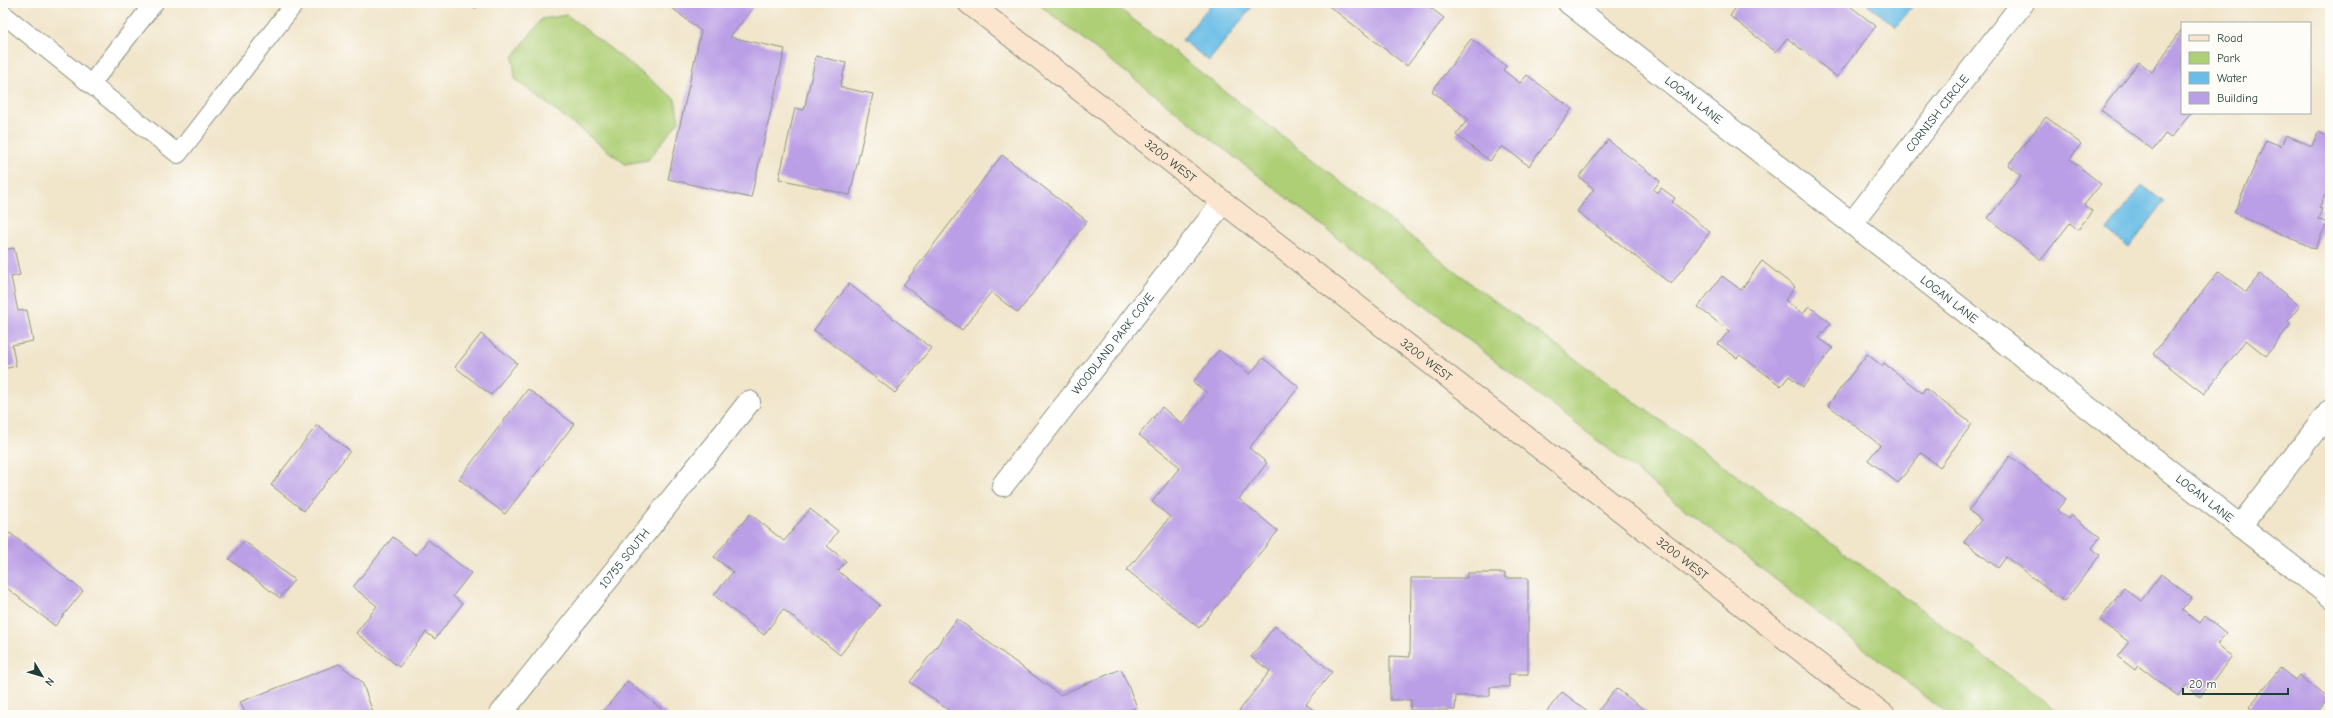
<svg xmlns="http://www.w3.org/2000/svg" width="2333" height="718" viewBox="0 0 2333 718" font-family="'Comic Neue',sans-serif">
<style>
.green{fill:#afcf76;stroke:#678655}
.water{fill:#6abde6;stroke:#447d8d}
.building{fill:#bb9fe6}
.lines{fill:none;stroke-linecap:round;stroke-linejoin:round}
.lane-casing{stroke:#88917f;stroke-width:20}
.street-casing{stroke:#88917f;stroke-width:24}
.secondary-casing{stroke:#88917f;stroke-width:24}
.lane{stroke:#fff;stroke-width:18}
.street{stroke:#fff;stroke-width:22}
.secondary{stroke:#fce5cf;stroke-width:22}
.labels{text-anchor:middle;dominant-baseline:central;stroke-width:3;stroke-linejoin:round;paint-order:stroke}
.street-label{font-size:12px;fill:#1f3d34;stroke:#fdfcf7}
</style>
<rect width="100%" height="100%" fill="#fdfcf7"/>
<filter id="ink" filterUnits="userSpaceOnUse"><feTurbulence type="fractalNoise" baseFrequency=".025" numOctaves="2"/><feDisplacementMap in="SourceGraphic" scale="8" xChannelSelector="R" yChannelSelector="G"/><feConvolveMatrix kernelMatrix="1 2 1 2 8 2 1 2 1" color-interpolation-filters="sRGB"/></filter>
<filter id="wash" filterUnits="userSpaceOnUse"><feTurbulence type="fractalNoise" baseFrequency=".012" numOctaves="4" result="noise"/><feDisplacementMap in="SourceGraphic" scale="16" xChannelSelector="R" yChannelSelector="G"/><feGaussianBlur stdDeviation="0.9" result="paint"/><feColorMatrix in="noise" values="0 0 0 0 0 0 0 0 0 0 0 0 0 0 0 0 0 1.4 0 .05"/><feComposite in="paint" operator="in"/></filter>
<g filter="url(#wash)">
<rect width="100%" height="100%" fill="#f1e5ca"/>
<g class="green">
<path d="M1037 3H1112L1474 286 1883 581 2063 715H1949Z"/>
<path d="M567 15 675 99 679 121 648 160 625 164 515 79 513 57 542 19Z"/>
</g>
<g class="water">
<path d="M1212 3H1245L1251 8 1209 61 1182 40Z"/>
<path d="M1866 3H1915L1896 27Z"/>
<path d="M2142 185 2164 202 2129 248 2107 230Z"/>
</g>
<g id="blocks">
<g class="building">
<path d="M469 3H480L476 8Z"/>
<path d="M666 3H757L730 37 785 49 751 198 668 179 701 31Z"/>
<path d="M1325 3H1424L1444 18 1407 66Z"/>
<path d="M1739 3H1846L1876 26 1837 77 1787 38 1776 52 1730 16Z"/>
<path d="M2182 29V113H2191L2171 138 2165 134 2153 150 2101 110 2139 62 2152 72Z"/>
<path d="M1471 39 1506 66 1503 70 1520 83 1527 75 1572 109 1529 166 1502 146 1490 161 1456 135 1468 119 1432 91Z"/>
<path d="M816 56 846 63 840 87 873 94 850 195 779 179 795 108 804 110Z"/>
<path d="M2046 117 2081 144 2070 159 2101 184 2084 205 2092 211 2078 230 2070 223 2041 260 1988 218 2021 176 2008 165Z"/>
<path d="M2318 132 2330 137V197L2325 195 2319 208 2322 209 2318 219 2327 223 2315 249 2234 213 2266 140 2281 146 2286 135 2312 146Z"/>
<path d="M1608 140 1660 181 1653 190 1658 193 1661 188 1675 198 1672 202 1710 232 1671 284 1577 211 1594 189 1579 177Z"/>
<path d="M1002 155 1087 221 1018 313 991 292 962 330 903 285Z"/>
<path d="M14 248 20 275 11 277 18 311 27 310 33 341 12 345 16 366 3 369V250Z"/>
<path d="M1762 261 1795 287 1785 300 1803 314 1809 306 1831 323 1819 338 1833 348 1803 387 1789 376 1781 386 1740 355 1737 358 1718 344 1729 331 1698 307 1722 276 1741 290Z"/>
<path d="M2219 271 2246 292 2260 274 2300 306 2288 321 2291 324 2266 356 2246 340 2204 394 2153 354Z"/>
<path d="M849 284 931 348 895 393 814 330Z"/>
<path d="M481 334 517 363 491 395 455 367Z"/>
<path d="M1219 350 1250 374 1263 358 1299 387 1249 448 1267 463 1239 499 1278 531 1199 628 1127 570 1170 517 1152 502 1180 467 1139 435 1162 407 1182 424 1207 393 1193 382Z"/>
<path d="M1867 354 1882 366 1884 363 1922 393 1925 388 1972 424 1940 467 1921 453 1898 483 1868 460 1880 445 1828 405Z"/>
<path d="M528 389 574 424 505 514 459 479Z"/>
<path d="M317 425 350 451 304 511 271 485Z"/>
<path d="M2010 456 2066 499 2057 510 2068 519 2071 515 2100 537 2092 548 2100 555 2064 602 2006 557 1998 568 1964 542 1981 520 1969 510Z"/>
<path d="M810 509 838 531 827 546 846 561 838 571 880 605 840 655 783 609 764 635 714 595 733 572 714 557 750 514 784 541Z"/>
<path d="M10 533 83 591 55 626 3 585V541Z"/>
<path d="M393 537 416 555 428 540 471 573 453 596 462 604 435 639 426 632 399 667 356 633 377 606 353 587Z"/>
<path d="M244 541 294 580 280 598 229 559Z"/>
<path d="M1467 573H1505V578H1528V674H1509V687H1490V696H1456L1455 710H1410L1411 700H1390V656L1410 657 1411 578H1467Z"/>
<path d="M2161 574 2192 598 2182 610 2200 623 2205 616 2226 633 2217 644 2232 656 2200 697 2186 685 2178 696 2138 665 2135 670 2118 657 2129 642 2100 620 2124 588 2141 601Z"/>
<path d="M957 619 1060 695 1121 669 1137 707 1118 715H955L910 682Z"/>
<path d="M1275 626 1332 672 1306 704 1320 715H1236L1270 671 1251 657Z"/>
<path d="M339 664 362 682 374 715H246L240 702Z"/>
<path d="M2280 668 2295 680 2299 675 2328 698 2316 715H2259L2249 707Z"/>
<path d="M628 681 668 715H600Z"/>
<path d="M1616 688 1651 715H1595Z"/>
<path d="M1562 692 1593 715H1544Z"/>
</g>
</g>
</g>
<g filter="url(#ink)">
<use href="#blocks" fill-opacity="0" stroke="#88917f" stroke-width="1"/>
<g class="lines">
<defs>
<g id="lane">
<path d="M3 14 178 154 295 3"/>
<path d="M91 84 154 3"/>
</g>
<g id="street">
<path id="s1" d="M1569 3 2330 596"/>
<path id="s2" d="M1852 223 2023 3"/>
<path id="s3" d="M1003 485 1223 202"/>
<path d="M2240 526 2330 411"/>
<path id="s4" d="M500 715 749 402"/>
</g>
<g id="secondary">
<path id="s5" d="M969 3 1223 202 1884 715"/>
</g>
</defs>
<use href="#lane" class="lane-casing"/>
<use href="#street" class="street-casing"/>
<use href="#secondary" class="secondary-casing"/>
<use href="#lane" class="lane"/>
<use href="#street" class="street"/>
<use href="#secondary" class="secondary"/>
</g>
</g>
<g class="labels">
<g class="street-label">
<text stroke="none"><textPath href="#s1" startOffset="158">LOGAN LANE</textPath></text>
<text stroke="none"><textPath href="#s2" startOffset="139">CORNISH CIRCLE</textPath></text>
<text stroke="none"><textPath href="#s5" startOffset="256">3200 WEST</textPath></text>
<text stroke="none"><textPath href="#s1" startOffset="482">LOGAN LANE</textPath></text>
<text stroke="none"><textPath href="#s3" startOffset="179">WOODLAND PARK COVE</textPath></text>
<text stroke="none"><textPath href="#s5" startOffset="580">3200 WEST</textPath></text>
<text stroke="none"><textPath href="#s1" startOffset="806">LOGAN LANE</textPath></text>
<text stroke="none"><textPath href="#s4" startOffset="200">10755 SOUTH</textPath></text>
<text stroke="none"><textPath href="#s5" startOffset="904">3200 WEST</textPath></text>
</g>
</g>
<rect width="2333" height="718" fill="none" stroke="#fdfcf7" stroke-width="16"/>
<rect x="2181" y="22" width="130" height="92" fill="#fdfcf7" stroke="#a4b0a9"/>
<rect x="2189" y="35" width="20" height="6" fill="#fce5cf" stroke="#a4b0a9"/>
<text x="2217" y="42" font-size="12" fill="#1f3d34">Road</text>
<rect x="2189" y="52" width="20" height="12" fill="#afcf76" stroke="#a4b0a9"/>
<text x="2217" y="62" font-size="12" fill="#1f3d34">Park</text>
<rect x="2189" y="72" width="20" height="12" fill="#6abde6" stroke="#a4b0a9"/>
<text x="2217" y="82" font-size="12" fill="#1f3d34">Water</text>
<rect x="2189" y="92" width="20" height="12" fill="#bb9fe6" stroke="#a4b0a9"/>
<text x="2217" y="102" font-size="12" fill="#1f3d34">Building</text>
<g transform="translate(42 676) rotate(128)" stroke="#fdfcf7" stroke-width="3" paint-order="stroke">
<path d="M0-3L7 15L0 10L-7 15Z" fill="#1f3d34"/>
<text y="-6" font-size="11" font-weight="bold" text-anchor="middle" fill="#1f3d34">N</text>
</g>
<path d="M2183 688v6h105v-6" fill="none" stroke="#1f3d34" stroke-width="2"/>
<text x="2189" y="688" font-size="12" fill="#1f3d34" stroke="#fdfcf7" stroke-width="3" paint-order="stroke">20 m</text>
</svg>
